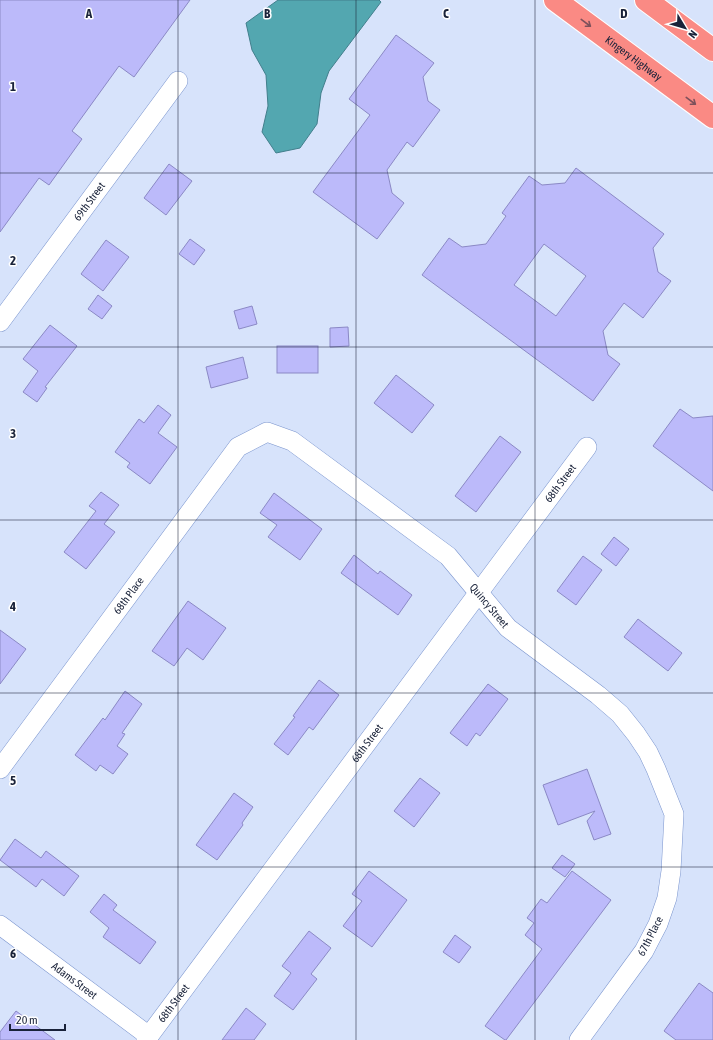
<svg xmlns="http://www.w3.org/2000/svg" width="713" height="1040" viewBox="0 0 713 1040" font-family="'Asap Condensed',sans-serif">
<style>
.water{fill:#53a7b0;stroke:#427f8c}
.building{fill:#bcbafa;stroke:#8b89c5;fill-rule:evenodd}
.lines{fill:none;stroke-linecap:round;stroke-linejoin:round}
.minor-casing{stroke:#7b95ce;stroke-width:20}
.trunk-casing{stroke:#fff;stroke-width:24}
.minor{stroke:#fff;stroke-width:19}
.trunk{stroke:#fa8a84;stroke-width:22}
.oneway{stroke:#7e515b}
.grid{fill:none;stroke:#192239;stroke-width:1;stroke-opacity:0.55}
.labels{text-anchor:middle;dominant-baseline:central;stroke-width:3;stroke-linejoin:round;paint-order:stroke}
.street-label{font-size:11px;fill:#192239;stroke:#fff}
.grid-label{font-size:13px;text-anchor:middle;font-weight:bold;fill:#192239;stroke:#fff;stroke-width:3;stroke-linejoin:round;paint-order:stroke}
</style>
<rect width="100%" height="100%" fill="#d7e3fb"/>
<path class="water" d="M278 0H379L381 2 329 71 321 93 317 124 300 148 276 153 262 132 268 106 266 75 252 50 246 23Z"/>
<g class="building">
<path d="M0 0H190L134 77 119 66 72 131 82 139 49 185 39 178 0 232Z"/>
<path d="M396 35 434 63 423 77 428 101 440 110 413 147 407 142 387 170 392 193 404 203 377 239 313 192 370 115 349 99Z"/>
<path d="M169 164 192 181 166 215 144 198Z"/>
<path d="M576 168 664 234 653 248 658 272 671 281 643 318 624 303 603 331 608 355 620 364 593 401 422 275 449 238 462 247 486 244 506 216 502 213 529 176 542 185 565 183ZM544 244 586 276 556 316 514 285Z"/>
<path d="M190 239 205 250 194 265 179 254Z"/>
<path d="M106 240 129 257 103 291 81 274Z"/>
<path d="M98 295 112 306 102 319 88 309Z"/>
<path d="M252 306 257 324 239 329 234 311Z"/>
<path d="M50 325 77 346 45 387 47 388 37 402 23 392 38 371 23 359Z"/>
<path d="M348 327 349 346 330 347V328Z"/>
<rect x="277" y="346" width="41" height="27"/>
<path d="M243 357 248 378 211 388 206 367Z"/>
<path d="M396 375 434 405 412 433 374 403Z"/>
<path d="M158 405 171 415 158 433 177 447 150 484 127 467 130 463 115 452 139 419 144 423Z"/>
<path d="M680 409 693 418 713 416V491L653 446Z"/>
<path d="M500 436 521 452 476 512 455 496Z"/>
<path d="M101 492 119 505 104 524 115 532 86 569 64 552 96 511 89 506Z"/>
<path d="M274 493 322 529 300 560 268 537 277 525 260 513Z"/>
<path d="M614 537 629 549 616 566 601 554Z"/>
<path d="M354 555 378 574 380 571 412 595 398 615 341 573Z"/>
<path d="M583 556 602 570 576 605 557 591Z"/>
<path d="M188 601 226 628 203 660 187 648 174 666 152 651Z"/>
<path d="M638 619 682 653 668 671 624 637Z"/>
<path d="M0 630 26 649 0 684Z"/>
<path d="M319 680 339 695 313 730 309 727 288 755 274 744 295 717 293 716Z"/>
<path d="M488 684 508 699 480 736 476 733 467 746 450 733Z"/>
<path d="M125 691 142 704 122 733 125 734 117 746 128 754 113 774 100 765 96 771 75 755 103 718 105 720Z"/>
<path d="M587 769 611 834 594 840 587 821 595 811 558 825 543 785Z"/>
<path d="M420 778 440 793 414 827 394 811Z"/>
<path d="M234 793 253 807 242 823 243 825 217 860 196 845Z"/>
<path d="M15 839 41 858 46 851 79 876 64 896 42 879 36 887 0 860Z"/>
<path d="M562 855 575 864 565 877 552 868Z"/>
<path d="M369 871 407 900 372 947 343 926 362 901 352 894Z"/>
<path d="M572 871 611 900 506 1040H505L485 1026 542 949 525 935 534 923 527 918 541 899 547 903Z"/>
<path d="M104 894 117 905 113 910 156 942 140 964 103 937 109 928 90 912Z"/>
<path d="M309 931 331 948 311 974 317 979 293 1010 274 996 291 973 282 966Z"/>
<path d="M455 935 471 947 459 963 443 952Z"/>
<path d="M699 983 713 993V1040H676L664 1031Z"/>
<path d="M246 1008 266 1024 254 1040H222Z"/>
<path d="M16 1011 55 1040H0V1032Z"/>
</g>
<g class="lines">
<defs>
<g id="minor">
<path id="s1" d="M0 322 178 81"/>
<path id="s2" d="M0 769 238 447 267 432 292 441 448 556 508 628 598 695 620 714 636 734 648 752 656 769 674 814 671 871 667 898 658 924 644 951 579 1040"/>
<path id="s3" d="M0 925 149 1036"/>
<path id="s4" d="M146 1040 587 447"/>
</g>
<g id="trunk">
<path id="s5" d="M555 0 713 117"/>
<path d="M646 0 713 50"/>
</g>
</defs>
<use href="#minor" class="minor-casing"/>
<use href="#trunk" class="trunk-casing"/>
<use href="#minor" class="minor"/>
<use href="#trunk" class="trunk"/>
</g>
<defs><path id="oneway-shaft" d="M-6 0H5M1.5-3L5.5 0L1.5 3" fill="none" stroke-width="1.6" stroke-linecap="round" stroke-linejoin="round"/></defs>
<g class="oneway">
<use href="#oneway-shaft" transform="translate(586 23) rotate(37)"/>
<use href="#oneway-shaft" transform="translate(691 101) rotate(37)"/>
</g>
<path class="grid" d="M178 0V1040M356 0V1040M535 0V1040M0 173H713M0 347H713M0 520H713M0 693H713M0 867H713"/>
<g class="labels">
<g class="street-label">
<text stroke="none"><textPath href="#s5" startOffset="98">Kingery Highway</textPath></text>
<text stroke="none"><textPath href="#s1" startOffset="150">69th Street</textPath></text>
<text stroke="none"><textPath href="#s4" startOffset="694">68th Street</textPath></text>
<text stroke="none"><textPath href="#s2" startOffset="216">68th Place</textPath></text>
<text stroke="none"><textPath href="#s2" startOffset="718">Quincy Street</textPath></text>
<text stroke="none"><textPath href="#s4" startOffset="370">68th Street</textPath></text>
<text transform="translate(650 936) rotate(-63)">67th Place</text>
<text stroke="none"><textPath href="#s3" startOffset="93">Adams Street</textPath></text>
<text stroke="none"><textPath href="#s4" startOffset="46">68th Street</textPath></text>
</g>
</g>
<g class="grid-label">
<text x="89" y="18">A</text>
<text x="267" y="18">B</text>
<text x="446" y="18">C</text>
<text x="624" y="18">D</text>
<text x="13" y="91">1</text>
<text x="13" y="265">2</text>
<text x="13" y="438">3</text>
<text x="13" y="611">4</text>
<text x="13" y="785">5</text>
<text x="13" y="958">6</text>
</g>
<g transform="translate(685 28) rotate(128)" stroke="#ffffff" stroke-width="3" paint-order="stroke">
<path d="M0-3L7 15L0 10L-7 15Z" fill="#192239"/>
<text y="-6" font-size="11" font-weight="bold" text-anchor="middle" fill="#192239">N</text>
</g>
<path d="M10 1024v6h55v-6" fill="none" stroke="#192239" stroke-width="2"/>
<text x="16" y="1024" font-size="12" fill="#192239" stroke="#ffffff" stroke-width="3" paint-order="stroke">20 m</text>
</svg>
